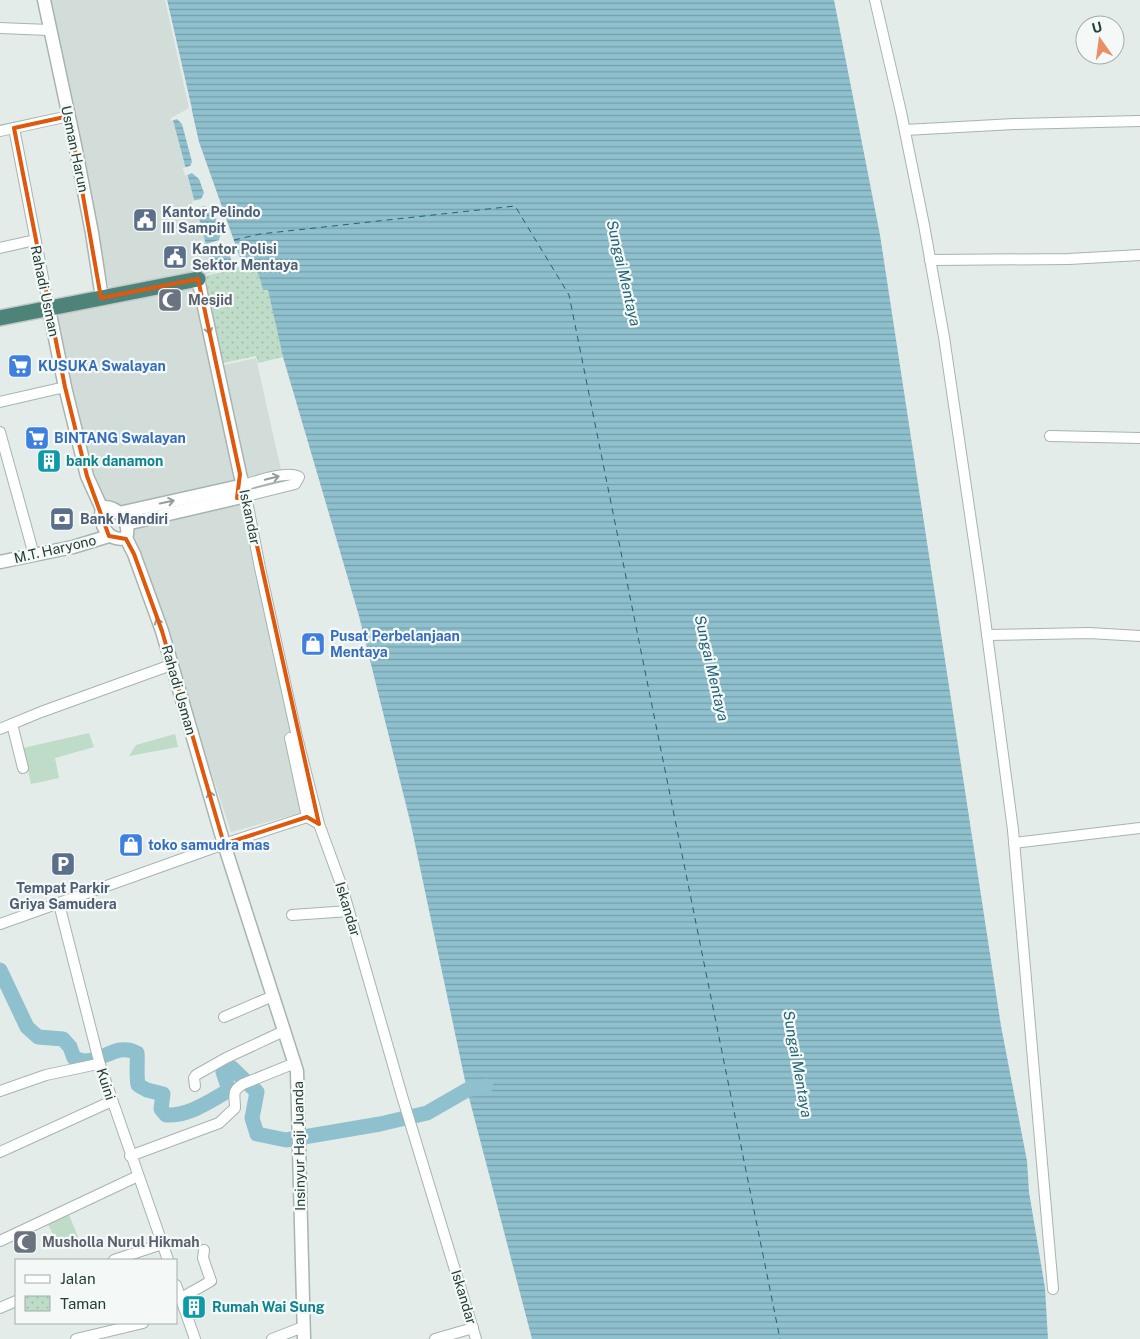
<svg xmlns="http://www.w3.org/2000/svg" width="1140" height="1339" viewBox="0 0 1140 1339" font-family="'Public Sans',sans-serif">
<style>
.built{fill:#d2dcd8}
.grass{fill:#bedcc8}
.park{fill:url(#park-dots)}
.water{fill:url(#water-rules)}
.pier{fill:#e4ece9}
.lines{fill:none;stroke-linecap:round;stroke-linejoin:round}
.river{stroke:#8fc0ce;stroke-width:15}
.ferry{stroke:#226276;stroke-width:1;stroke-dasharray:6 5;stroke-linecap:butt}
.minor-casing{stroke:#a7b4b0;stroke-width:12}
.tertiary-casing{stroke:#a7b4b0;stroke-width:15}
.trunk-casing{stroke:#c2c9c7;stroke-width:18}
.minor{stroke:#fff;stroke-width:10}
.tertiary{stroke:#fff;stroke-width:12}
.trunk{stroke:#4e837a;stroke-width:15}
.oneway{stroke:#929e9c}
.marked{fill:none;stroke:#de580e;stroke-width:4;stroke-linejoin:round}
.labels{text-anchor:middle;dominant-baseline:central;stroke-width:4.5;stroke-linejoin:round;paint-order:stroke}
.street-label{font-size:14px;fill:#243d38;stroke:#f4f9f7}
.service-label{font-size:14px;font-weight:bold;fill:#4e5e75;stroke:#f4f9f7;text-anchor:start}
.worship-label{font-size:14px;font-weight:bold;fill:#5b616d;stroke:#f4f9f7;text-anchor:start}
.shop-label{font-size:14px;font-weight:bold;fill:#366cbe;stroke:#f4f9f7;text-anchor:start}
.culture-label{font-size:14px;font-weight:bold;fill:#0d838f;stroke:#f4f9f7;text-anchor:start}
.water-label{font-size:15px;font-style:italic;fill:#226276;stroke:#f4f9f7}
</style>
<defs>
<pattern id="park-dots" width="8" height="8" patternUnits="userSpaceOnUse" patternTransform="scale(1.25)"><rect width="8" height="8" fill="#bedcc8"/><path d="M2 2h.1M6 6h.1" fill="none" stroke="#a3bead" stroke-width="1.8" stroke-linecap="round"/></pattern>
<pattern id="water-rules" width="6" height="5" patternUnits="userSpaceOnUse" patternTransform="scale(1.25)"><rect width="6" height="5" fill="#8fc0ce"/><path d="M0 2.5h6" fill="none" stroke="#759da8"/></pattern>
</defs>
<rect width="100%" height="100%" fill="#e4ece9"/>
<g class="built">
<path d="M49 0H167L199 142 243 266 203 275 191 274 114 288 108 285Z"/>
<path d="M194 289 237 481 121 508 105 502 95 483 54 316Z"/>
<path d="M256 358 281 470 244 479 220 366Z"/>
<path d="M242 501 311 810 231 832 130 527Z"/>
</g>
<g class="grass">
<path d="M89 733 94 747 55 758 59 778 31 784 23 748Z"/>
<path d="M175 734 178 747 129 756 136 745Z"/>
<path d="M69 1215 79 1239 59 1248 48 1224Z"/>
</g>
<path class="park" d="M243 267C258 267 260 277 263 290L268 289 283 357 258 363 256 356 223 363 205 276Z"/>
<path class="water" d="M167 0H834L880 235 1001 1026 1027 1161 1029 1192 1045 1288 1048 1339H532L467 1090 411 825 359 616 283 357 268 290H263C258 269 255 264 233 269L231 263 212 267 173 120 177 119 192 109Z"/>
<path class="pier" d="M165 0H167L199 142 243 266 234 269 228 250 221 247 205 252 203 245 219 240 221 232 213 210 204 206 194 209 192 201 201 199 204 193 199 179 192 173 185 176 183 168 190 166 192 162 182 124 177 119 170 121 171 118 189 108Z"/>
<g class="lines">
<path class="river" d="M0 970 27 1027 38 1037 63 1039 70 1047 74 1058C98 1070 113 1040 137 1053 138 1064 136 1074 138 1085L147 1090 163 1094 161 1109 166 1115C188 1116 207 1103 226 1092L228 1087 223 1072 225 1069 232 1068 257 1092 252 1118 257 1134 286 1140 380 1124 427 1113 467 1090 486 1086"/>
<path class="ferry" d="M234 240 260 234 515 206 569 295 780 1339"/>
<defs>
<g id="minor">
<path d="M875 0 901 112 924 225 944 337 981 589 1013 830 1053 1289"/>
<path d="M0 28 49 30"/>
<path d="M14 128 49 309"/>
<path d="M905 130 1014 124 1140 121"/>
<path d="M0 131 69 116"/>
<path d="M0 248 35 240"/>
<path d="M930 260 1069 259 1140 255"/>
<path d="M0 402 65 387"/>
<path d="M0 432 34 555"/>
<path d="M1050 436 1140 438"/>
<path d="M244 485C257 481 288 470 299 477L295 484 246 496 260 568 297 737 319 824 342 887 402 1096 476 1339"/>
<path d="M987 635 1089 633 1140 636"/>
<path d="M12 724 23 768"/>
<path d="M0 729 41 712 171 665"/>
<path d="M290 738 307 817"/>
<path d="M1014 843 1140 828"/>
<path d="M59 904 100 1065 168 1260"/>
<path d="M292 915 349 911"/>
<path d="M0 924 224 844 307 817 319 824"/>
<path d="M224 1017 273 996"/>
<path d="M195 1086 194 1078 196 1075 226 1058 284 1031"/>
<path d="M0 1091 46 1075 93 1065H100"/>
<path d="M0 1152 112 1101"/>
<path d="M130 1156 219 1123 235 1108C235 1094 231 1092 243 1084L295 1063"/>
<path d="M0 1241 138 1176"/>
<path d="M114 1260 162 1244"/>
<path d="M176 1285 195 1339"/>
<path d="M181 1298 211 1281 203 1258 204 1250"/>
<path d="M0 1308 16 1301"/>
<path d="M76 1339 143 1323"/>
<path d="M272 1339 303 1327"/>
<path d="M435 1339 473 1328"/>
</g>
<g id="tertiary">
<path d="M44 0 75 145 92 233 102 298"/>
<path d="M49 309 65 387 87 476 102 509"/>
<path d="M105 507C120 508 131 524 126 538 108 543 98 523 102 509Z"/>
<path d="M119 513 244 485"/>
<path d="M126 524 246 496 240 474 198 279"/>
<path d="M126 538 134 554 162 631 224 844 297 1071 304 1339"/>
<path d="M0 562 73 547 109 536"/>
</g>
<path id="trunk" d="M0 318 198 279"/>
</defs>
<use href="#minor" class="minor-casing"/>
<use href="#tertiary" class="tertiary-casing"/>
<use href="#trunk" class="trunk-casing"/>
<use href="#minor" class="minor"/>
<use href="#tertiary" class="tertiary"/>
<use href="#trunk" class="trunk"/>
</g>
<defs><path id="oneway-shaft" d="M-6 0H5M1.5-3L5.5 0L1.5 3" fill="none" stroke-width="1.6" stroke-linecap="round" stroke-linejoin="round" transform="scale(1.25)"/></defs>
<g class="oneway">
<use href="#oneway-shaft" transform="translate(208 327) rotate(78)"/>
<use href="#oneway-shaft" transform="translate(272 478) rotate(-14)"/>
<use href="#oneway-shaft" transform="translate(167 502) rotate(-12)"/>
<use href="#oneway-shaft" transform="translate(159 625) rotate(-109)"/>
<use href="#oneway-shaft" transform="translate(211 798) rotate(-106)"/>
</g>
<path class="marked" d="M69 116 101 298 198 279 240 474 237 498 246 496 319 824 307 817 224 844 162 631 134 554 126 539 109 536 87 476 65 387 14 128Z"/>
<defs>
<symbol id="civic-square" viewBox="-11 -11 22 22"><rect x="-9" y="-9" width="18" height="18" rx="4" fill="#5c6f8a" stroke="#f4f9f7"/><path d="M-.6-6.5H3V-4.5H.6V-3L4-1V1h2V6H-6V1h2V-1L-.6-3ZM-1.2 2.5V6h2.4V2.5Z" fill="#fff"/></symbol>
<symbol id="mosque-square" viewBox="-11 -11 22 22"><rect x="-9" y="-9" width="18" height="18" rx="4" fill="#6b7280" stroke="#f4f9f7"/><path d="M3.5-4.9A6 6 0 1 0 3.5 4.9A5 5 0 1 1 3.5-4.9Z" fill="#fff"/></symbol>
<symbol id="supermarket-square" viewBox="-11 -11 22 22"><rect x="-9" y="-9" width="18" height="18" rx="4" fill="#3f7fe0" stroke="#f4f9f7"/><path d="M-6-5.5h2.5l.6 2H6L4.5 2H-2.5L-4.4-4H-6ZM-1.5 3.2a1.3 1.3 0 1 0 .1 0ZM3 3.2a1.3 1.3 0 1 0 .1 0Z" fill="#fff"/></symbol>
<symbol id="building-square" viewBox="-11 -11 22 22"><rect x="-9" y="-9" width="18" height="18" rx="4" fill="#0f9aa8" stroke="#f4f9f7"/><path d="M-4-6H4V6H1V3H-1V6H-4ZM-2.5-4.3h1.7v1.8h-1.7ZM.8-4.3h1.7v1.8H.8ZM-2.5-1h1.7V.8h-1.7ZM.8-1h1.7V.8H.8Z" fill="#fff"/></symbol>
<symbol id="bank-square" viewBox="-11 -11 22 22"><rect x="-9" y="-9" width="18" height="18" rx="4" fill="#5c6f8a" stroke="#f4f9f7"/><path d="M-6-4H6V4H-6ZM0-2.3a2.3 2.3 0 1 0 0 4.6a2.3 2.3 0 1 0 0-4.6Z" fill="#fff"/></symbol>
<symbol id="shop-square" viewBox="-11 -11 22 22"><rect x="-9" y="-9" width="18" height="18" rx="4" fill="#3f7fe0" stroke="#f4f9f7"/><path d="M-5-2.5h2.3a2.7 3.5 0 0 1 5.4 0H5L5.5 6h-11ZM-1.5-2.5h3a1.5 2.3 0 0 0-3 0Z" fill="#fff"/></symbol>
<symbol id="parking-square" viewBox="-11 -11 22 22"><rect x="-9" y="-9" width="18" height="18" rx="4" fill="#5c6f8a" stroke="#f4f9f7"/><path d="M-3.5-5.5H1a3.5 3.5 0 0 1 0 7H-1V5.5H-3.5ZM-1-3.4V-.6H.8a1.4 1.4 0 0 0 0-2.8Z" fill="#fff"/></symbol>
</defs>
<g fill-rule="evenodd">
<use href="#civic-square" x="131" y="206" width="28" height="28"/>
<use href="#civic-square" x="161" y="243" width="28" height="28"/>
<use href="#mosque-square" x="156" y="286" width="28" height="28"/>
<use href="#supermarket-square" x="6" y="352" width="28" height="28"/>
<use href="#supermarket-square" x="23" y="424" width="28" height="28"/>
<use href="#building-square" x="35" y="447" width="28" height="28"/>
<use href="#bank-square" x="48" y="505" width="28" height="28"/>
<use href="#shop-square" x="299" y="630" width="28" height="28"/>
<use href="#shop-square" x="117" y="831" width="28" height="28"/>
<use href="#parking-square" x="49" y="850" width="28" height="28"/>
<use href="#mosque-square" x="11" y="1228" width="28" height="28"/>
<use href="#building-square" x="180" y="1293" width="28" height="28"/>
</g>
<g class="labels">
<g class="street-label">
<text transform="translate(75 149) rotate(78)">Usman Harun</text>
<text transform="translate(45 291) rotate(78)">Rahadi Usman</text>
<text transform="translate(250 517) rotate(78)">Iskandar</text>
<text transform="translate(55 549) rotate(-13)">M.T. Haryono</text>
<text transform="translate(179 690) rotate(74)">Rahadi Usman</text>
<text transform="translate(348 909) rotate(73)">Iskandar</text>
<text transform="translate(106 1084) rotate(72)">Kuini</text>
<text transform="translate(299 1146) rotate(-91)">Insinyur Haji Juanda</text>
<text transform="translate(464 1297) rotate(73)">Iskandar</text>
</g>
<g class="service-label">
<text x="162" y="212">Kantor Pelindo<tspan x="162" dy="16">III Sampit</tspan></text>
<text x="192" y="249">Kantor Polisi<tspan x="192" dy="16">Sektor Mentaya</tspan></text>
<text x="80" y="519">Bank Mandiri</text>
<text x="63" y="888" text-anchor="middle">Tempat Parkir<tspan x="63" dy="16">Griya Samudera</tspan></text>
</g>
<g class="worship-label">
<text x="188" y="300">Mesjid</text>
<text x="42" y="1242">Musholla Nurul Hikmah</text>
</g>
<g class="shop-label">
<text x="38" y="366">KUSUKA Swalayan</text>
<text x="54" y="438">BINTANG Swalayan</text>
<text x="330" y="636">Pusat Perbelanjaan<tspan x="330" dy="16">Mentaya</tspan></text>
<text x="148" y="845">toko samudra mas</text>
</g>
<g class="culture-label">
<text x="66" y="461">bank danamon</text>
<text x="212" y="1307">Rumah Wai Sung</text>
</g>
<g class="water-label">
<text transform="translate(624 273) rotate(77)">Sungai Mentaya</text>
<text transform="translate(712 668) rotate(77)">Sungai Mentaya</text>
<text transform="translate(798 1064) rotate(80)">Sungai Mentaya</text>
</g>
</g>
<rect x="15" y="1259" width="162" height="65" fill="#f4f9f7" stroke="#a1aeab"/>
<rect x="25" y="1275" width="25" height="8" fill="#ffffff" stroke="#a1aeab"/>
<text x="60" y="1284" font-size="15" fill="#243d38">Jalan</text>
<rect x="25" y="1296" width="25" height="15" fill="url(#park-dots)" stroke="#a1aeab"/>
<text x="60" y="1309" font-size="15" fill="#243d38">Taman</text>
<g transform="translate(1100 40) rotate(346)"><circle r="24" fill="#f4f9f7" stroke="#a1aeab"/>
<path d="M0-4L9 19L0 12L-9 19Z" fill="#e98e65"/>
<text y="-8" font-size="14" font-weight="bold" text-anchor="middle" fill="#243d38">U</text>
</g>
</svg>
